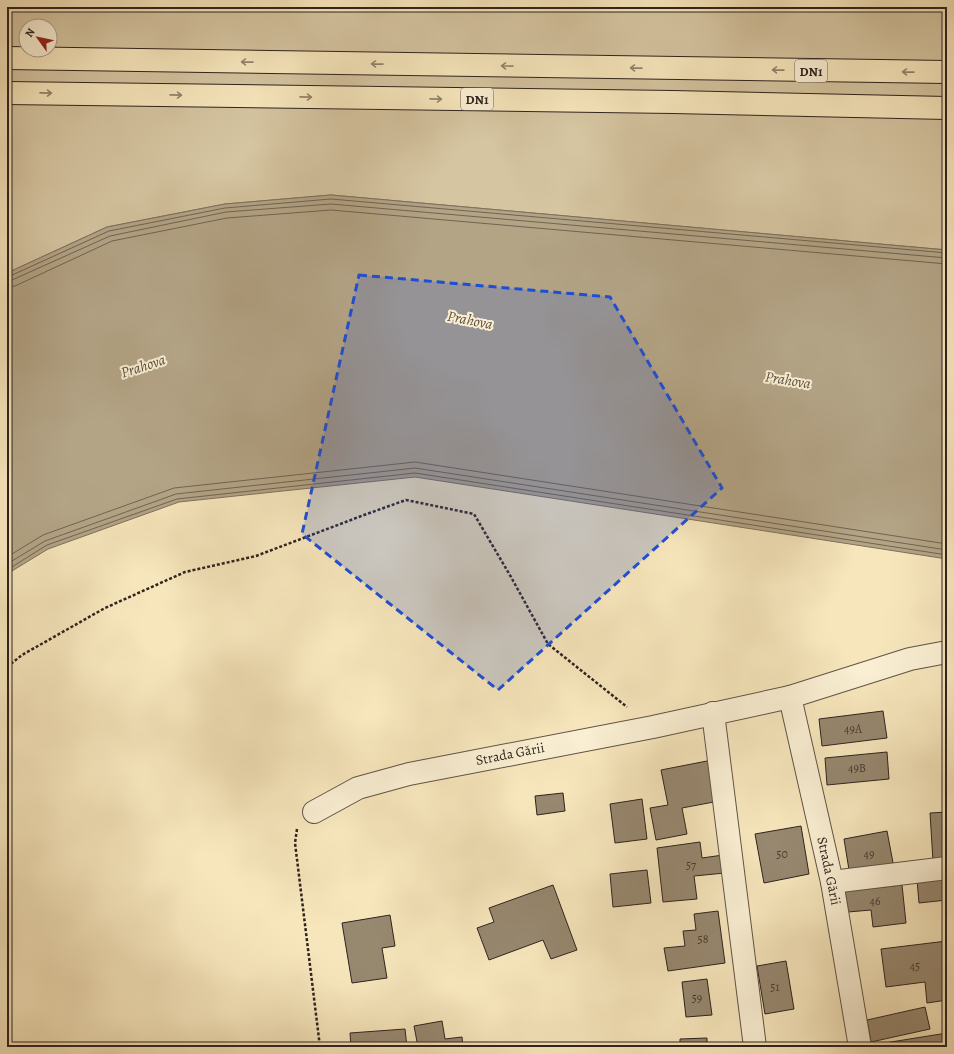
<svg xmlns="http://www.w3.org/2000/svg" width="954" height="1054" viewBox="0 0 954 1054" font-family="Alegreya,serif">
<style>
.green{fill:#d5c5a1;stroke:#827460;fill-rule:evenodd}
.water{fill:#b3a486;stroke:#7e705c}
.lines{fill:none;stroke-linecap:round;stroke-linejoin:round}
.shore{stroke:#706452;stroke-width:1}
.building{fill:#978870;stroke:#2e231e}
.minor-casing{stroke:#605446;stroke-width:24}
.trunk-casing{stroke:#2e231e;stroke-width:24}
.path{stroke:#2e231e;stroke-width:2.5;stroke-dasharray:3 2;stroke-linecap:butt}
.minor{stroke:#faefd3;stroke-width:22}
.trunk{stroke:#f7e6bc;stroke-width:22}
.oneway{stroke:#92846d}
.marked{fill:#1d4ed8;fill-opacity:0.2;stroke:#1d4ed8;stroke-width:3;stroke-dasharray:8 5;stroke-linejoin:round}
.labels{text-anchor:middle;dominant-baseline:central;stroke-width:4;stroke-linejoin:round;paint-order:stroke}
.number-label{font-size:12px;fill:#483c32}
.shield{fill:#faefd3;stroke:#6b6054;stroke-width:1}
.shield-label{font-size:13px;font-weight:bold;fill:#2e231e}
.street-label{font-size:14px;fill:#2e231e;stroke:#faefd3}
.water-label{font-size:15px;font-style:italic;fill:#5d5042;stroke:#faefd3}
</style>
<rect width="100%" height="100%" fill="#f7e6bc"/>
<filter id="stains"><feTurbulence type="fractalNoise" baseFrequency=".005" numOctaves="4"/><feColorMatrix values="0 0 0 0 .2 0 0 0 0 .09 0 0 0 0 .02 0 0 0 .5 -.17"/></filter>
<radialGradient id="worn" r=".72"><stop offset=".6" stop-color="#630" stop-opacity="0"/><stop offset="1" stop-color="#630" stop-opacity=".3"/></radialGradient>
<path class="green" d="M7 7H947V250L331 195 225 204 107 227 7 273ZM26 26H50V50H26Z"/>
<path class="water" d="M331 195 947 250V559L415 477 179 502 48 549 7 574V273L107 227 225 204Z"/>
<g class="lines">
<g class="shore">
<path d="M7 276H10L109 231 225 208 331 199 947 253"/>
<path d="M7 281 12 280 110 236 226 212 331 204 947 258"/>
<path d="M7 287 15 286 112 241 227 218 331 210 947 264"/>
<path d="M7 557 43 535 174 488 415 462 947 544"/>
<path d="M7 564 45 541 176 494 415 468 947 550"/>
<path d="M7 570 47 545 177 499 415 473 947 555"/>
</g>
</g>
<g class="building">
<path d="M883 711 887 738 822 746 819 719Z"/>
<path d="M887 752 889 779 827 785 825 758Z"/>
<path d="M712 760 719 801 682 808 687 834 656 840 650 808 668 805 661 770Z"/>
<path d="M563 793 565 811 537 815 535 796Z"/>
<path d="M642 799 647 839 615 843 610 804Z"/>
<path d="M947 812V860L933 861 930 813Z"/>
<path d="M801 826 809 874 764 883 755 834Z"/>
<path d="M887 831 894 868 850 876 844 839Z"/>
<path d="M700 842 702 858 723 855 725 873 694 876 697 899 663 902 657 848Z"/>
<path d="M647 870 651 903 613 907 610 874Z"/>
<path d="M947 877V900L919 903 917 880Z"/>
<path d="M553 885 577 950 551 959 543 940 489 960 477 928 494 922 489 908Z"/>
<path d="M902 885 906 923 873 927 871 910 848 912 845 891Z"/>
<path d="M718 911 725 963 668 971 664 948 685 946 683 931 696 930 694 914Z"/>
<path d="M390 915 395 946 382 948 387 978 352 983 342 923Z"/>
<path d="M947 941V1000L927 1003 925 982 886 987 881 949Z"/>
<path d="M786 961 794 1009 765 1014 757 966Z"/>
<path d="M707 979 712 1015 686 1017 682 982Z"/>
<path d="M925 1007 930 1029 871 1042 867 1020Z"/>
<path d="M442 1021 445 1039 462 1037 463 1047H418L414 1026Z"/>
<path d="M405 1029 407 1047H351L350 1033Z"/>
<path d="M947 1033V1047H872V1045Z"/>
<path d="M707 1038V1047H680V1039Z"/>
</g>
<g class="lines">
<defs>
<g id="minor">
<path d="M790 697 832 882 860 1047"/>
<path d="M713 713 755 1047"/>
<path d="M314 812 358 788 409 774 653 727 790 697 910 659 947 652"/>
<path d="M832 882 947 868"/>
</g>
<g id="trunk">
<path d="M7 58 947 72"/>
<path d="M7 93 673 102 947 108"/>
</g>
</defs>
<use href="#minor" class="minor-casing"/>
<use href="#trunk" class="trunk-casing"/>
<g class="path">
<path d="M7 667 22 655 105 608 185 572 256 556 364 515 406 500 474 514 511 577 548 644 627 707"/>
<path d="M297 829 295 843 320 1047"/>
</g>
<use href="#minor" class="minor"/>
<use href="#trunk" class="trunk"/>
</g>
<defs><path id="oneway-shaft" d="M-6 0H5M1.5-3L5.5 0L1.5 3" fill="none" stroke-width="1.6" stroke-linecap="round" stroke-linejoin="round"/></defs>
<g class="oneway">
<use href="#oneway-shaft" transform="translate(247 62) rotate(-179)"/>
<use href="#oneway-shaft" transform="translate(377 64) rotate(-179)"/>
<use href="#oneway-shaft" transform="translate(507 66) rotate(-179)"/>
<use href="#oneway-shaft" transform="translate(636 68) rotate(-179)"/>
<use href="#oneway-shaft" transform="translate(778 70) rotate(-179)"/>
<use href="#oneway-shaft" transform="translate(908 72) rotate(-179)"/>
<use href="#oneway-shaft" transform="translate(46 93) rotate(1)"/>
<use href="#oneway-shaft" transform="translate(176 95) rotate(1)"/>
<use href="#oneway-shaft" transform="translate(306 97) rotate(1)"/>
<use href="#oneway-shaft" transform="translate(436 99) rotate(1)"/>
</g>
<path class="marked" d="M359 275 610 297 722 488 498 690 302 534Z"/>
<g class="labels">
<g class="number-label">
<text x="853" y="729">49A</text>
<text x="857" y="768">49B</text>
<text x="782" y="854">50</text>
<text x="869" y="854">49</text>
<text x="691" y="865">57</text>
<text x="875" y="901">46</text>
<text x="703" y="939">58</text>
<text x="915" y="966">45</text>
<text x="775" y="987">51</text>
<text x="697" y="998">59</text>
</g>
<g class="shield">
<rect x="795" y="60" width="32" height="22" rx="3"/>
<rect x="461" y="88" width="32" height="22" rx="3"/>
</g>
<g class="shield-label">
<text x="811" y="71">DN1</text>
<text x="477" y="99">DN1</text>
</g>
<g class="street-label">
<text transform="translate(510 754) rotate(-11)">Strada Gării</text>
<text transform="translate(829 871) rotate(78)">Strada Gării</text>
</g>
<g class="water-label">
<text transform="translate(470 320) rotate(11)">Prahova</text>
<text transform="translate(143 366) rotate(-18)">Prahova</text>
<text transform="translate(788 380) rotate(9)">Prahova</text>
</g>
</g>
<rect width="954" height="1054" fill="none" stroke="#f7e6bc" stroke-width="24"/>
<rect x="8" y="8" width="938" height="1038" fill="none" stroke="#2e231e" stroke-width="2"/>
<rect x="12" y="12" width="930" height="1030" fill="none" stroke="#2e231e"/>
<g transform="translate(38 38) rotate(303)"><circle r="19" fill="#faefd3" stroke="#a89d8b"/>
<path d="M0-3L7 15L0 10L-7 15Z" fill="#8f2418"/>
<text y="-6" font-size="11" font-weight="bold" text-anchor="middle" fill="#2e231e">N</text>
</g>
<rect width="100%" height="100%" filter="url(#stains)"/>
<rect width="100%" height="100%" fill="url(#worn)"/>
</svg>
